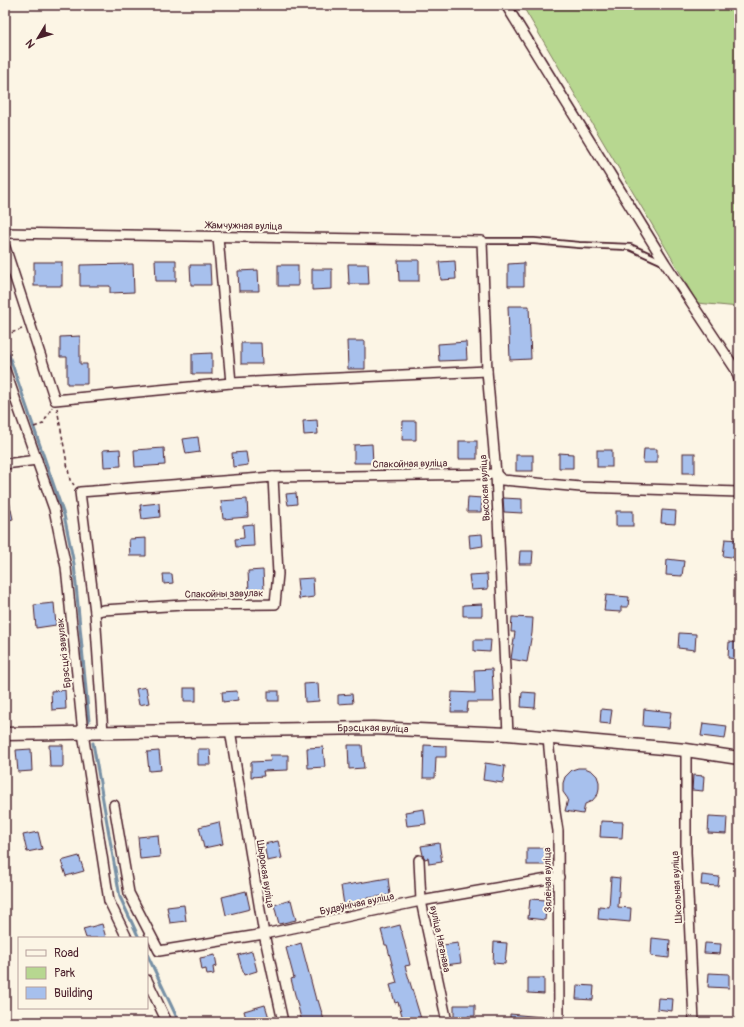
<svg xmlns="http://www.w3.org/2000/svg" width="744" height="1027" viewBox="0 0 744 1027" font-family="Pangolin,sans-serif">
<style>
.green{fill:#b7d790;stroke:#807b5e}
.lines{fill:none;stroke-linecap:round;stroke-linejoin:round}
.stream{stroke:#7790a5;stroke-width:3}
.building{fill:#a7c0ed;stroke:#4a1f2b}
.service-casing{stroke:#4a1f2b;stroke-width:8}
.minor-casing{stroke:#4a1f2b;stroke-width:12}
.tertiary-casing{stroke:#4a1f2b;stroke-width:15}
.path{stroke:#4a1f2b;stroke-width:1.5;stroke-dasharray:4 3;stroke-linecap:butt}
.service{stroke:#fcf5e5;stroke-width:4.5}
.minor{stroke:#fcf5e5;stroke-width:9}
.tertiary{stroke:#fcf5e5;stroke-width:12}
.labels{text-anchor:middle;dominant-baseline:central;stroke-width:4;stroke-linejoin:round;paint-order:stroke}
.street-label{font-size:10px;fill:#4a1f2b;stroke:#fcf5e5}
</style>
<rect width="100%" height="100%" fill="#fcf5e5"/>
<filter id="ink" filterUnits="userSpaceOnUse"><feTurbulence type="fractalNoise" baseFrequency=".025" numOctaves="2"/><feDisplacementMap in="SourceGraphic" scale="8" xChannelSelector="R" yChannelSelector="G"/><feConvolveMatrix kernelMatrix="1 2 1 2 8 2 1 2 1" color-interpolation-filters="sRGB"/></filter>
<g filter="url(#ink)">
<path class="green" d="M522 5H739V307L697 303 670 255Z"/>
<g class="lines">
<g class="stream">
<path d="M5 344 64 515 74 564 89 721"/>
<path d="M93 743 120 897 139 938"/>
<path d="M147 954 179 1022"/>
</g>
</g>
<g class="building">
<path d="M155 260H176V281H156Z"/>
<path d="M398 260H419V281H399Z"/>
<path d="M455 261 456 279 441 280 439 262Z"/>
<rect x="34" y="262" width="28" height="24"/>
<path d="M524 263V286H508V264Z"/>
<path d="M133 264 134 292 110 293V286H80V265Z"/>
<path d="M348 264H368L369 284H349Z"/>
<path d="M190 265H210L211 285H191Z"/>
<rect x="278" y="265" width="20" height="21"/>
<path d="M312 269H332V289L312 290Z"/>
<path d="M258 270 259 291H239L238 271Z"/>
<path d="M508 306H529L531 359 510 360Z"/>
<path d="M80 336V364H87V384H67V357H60V337Z"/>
<path d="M347 341H365V369H348Z"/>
<path d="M466 342 467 360 439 361 438 344Z"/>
<path d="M241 343H261L262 364H241Z"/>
<path d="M212 353V374H192V354Z"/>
<path d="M317 420 318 434 304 435 303 421Z"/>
<path d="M403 421H416V440H402Z"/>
<path d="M198 437 200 452 186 454 183 439Z"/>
<rect x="459" y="441" width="18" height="18"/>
<path d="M372 444 373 463H354V445Z"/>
<path d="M164 448 165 465 135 467 134 450Z"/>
<path d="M120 449 121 466 104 467 103 450Z"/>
<path d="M644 449H657V463H643Z"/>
<rect x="597" y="450" width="15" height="17"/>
<path d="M246 452 248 465 233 467 232 453Z"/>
<path d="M559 453 573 454V468H559Z"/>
<rect x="683" y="453" width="12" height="20"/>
<rect x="516" y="455" width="17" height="16"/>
<path d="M296 493 297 504 288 505 286 494Z"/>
<path d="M5 496H8L13 519 5 521Z"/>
<path d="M468 497 482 498 481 512H467Z"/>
<path d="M503 498 522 499V513L504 512Z"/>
<path d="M247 499 248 517 223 519 221 501Z"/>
<path d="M159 503 160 517 142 519 140 505Z"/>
<path d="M662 510 676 511 675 524 661 523Z"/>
<rect x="616" y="511" width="17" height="15"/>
<path d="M253 524 254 546 236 547 235 539 244 538 243 525Z"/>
<path d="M482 534 483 546 470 548 469 535Z"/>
<path d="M146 538V556H130L129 539Z"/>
<path d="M725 539 739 540V558L723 556Z"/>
<path d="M520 551H533L532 564H519Z"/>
<path d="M667 559 684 561 682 576 666 575Z"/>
<path d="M263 570 264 590 249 591 248 571Z"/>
<path d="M163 574H172L173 583 164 584Z"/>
<path d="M487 574 488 589 471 590 469 575Z"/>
<path d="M313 578 314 597 299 599 297 579Z"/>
<path d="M606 595 629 597 628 607H621V612L604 611Z"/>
<path d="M54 603 56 625 36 628 34 605Z"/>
<path d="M482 604V616H463V605Z"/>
<path d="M512 617 533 618 532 633 527 662 511 659 515 632H511Z"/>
<path d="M679 633 696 634 695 650 678 648Z"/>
<path d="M474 640H491L490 652 474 651Z"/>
<path d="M729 642 739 643V659L728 658Z"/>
<path d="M492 669 494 702H468L467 712H451L452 692 475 693 474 670Z"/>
<path d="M318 683 319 701 305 702 304 684Z"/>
<path d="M146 687 149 703 139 705 136 689Z"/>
<rect x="184" y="688" width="12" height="13"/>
<path d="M65 690 66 709 52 710 51 691Z"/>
<path d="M237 691 238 700 223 702 222 692Z"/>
<rect x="268" y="691" width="11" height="10"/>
<path d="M522 692 536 693 535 708 521 707Z"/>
<path d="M352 694 353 703 338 704V695Z"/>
<path d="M601 709 612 710 610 724 600 723Z"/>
<path d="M644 709 671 712 669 728 643 726Z"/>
<path d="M703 723 727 726 725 739 701 736Z"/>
<path d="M49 745H63V767H50Z"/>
<path d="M348 745H362L364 768 349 769Z"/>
<path d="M424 745 446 746V757H436L435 778H423Z"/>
<path d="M323 747 325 767 308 768 307 748Z"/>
<path d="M31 749 32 771 18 772 16 750Z"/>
<path d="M198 749H210L211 765H198Z"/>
<path d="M159 751 161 770 149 771 147 752Z"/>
<path d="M270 755H288V770L263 771 264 776 251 777V762L271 761Z"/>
<path d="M485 763 505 766 503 783 483 780Z"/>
<path d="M578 768H585L592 771 597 776 599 782V788L598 794 592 801 585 804 583 814 565 811 568 799 563 792V783L565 777 572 770Z"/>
<path d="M693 775 704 776 703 791 692 790Z"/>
<path d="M424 809 426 824 407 826 405 812Z"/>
<path d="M709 816 727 817 726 834 708 833Z"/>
<path d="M601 821 623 822 622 838 600 837Z"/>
<path d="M219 822 223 844 204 848 199 827Z"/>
<path d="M38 832 42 849 27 852 23 835Z"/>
<path d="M158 835 160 857 140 859 138 837Z"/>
<path d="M278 841 282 858 267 861 264 844Z"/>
<path d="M439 843 442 862 429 864 428 858 425 859 423 855 421 846Z"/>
<rect x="527" y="848" width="19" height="17"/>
<path d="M79 856 84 871 66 876 61 861Z"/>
<path d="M702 875 719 877 718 886 701 885Z"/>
<path d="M611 877 620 878 618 907 631 908 630 922 598 919 599 906 609 907Z"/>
<path d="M388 878 390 895 361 899 362 902 344 905 341 886Z"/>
<path d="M246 891 250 909 226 915 222 897Z"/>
<path d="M530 899 547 900 545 920 528 918Z"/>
<path d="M291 900 296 920 279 924 274 905Z"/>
<path d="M184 905 186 921 170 923 167 907Z"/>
<path d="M102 924 106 938H86L83 929Z"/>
<path d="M400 925 410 965 405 966 422 1022H404L398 1002 395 1003 390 985 397 983 387 945H385L381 930Z"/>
<path d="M652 938 670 940 669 958 651 956Z"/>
<path d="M494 942 507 943 505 964 493 963Z"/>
<path d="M301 943 316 1000H318L324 1020 317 1022H302L291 979 294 978 286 948Z"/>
<path d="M458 943 461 963 445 965 443 945Z"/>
<path d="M705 943 721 944 720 954 704 953Z"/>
<path d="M252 951 257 971 244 975 238 955Z"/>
<path d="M215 955 217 966 213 967 214 974 207 975 206 969 202 970 200 958Z"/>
<path d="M709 973 729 974V988L708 987Z"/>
<path d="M528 978H544V994L528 993Z"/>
<path d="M577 985 594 986 593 1000 576 999Z"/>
<path d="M658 998 673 999 672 1011 657 1009Z"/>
<path d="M265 1005 270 1021 247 1022 244 1011Z"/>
<path d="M454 1005H475V1016H468V1022H454Z"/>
<path d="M510 1014 542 1017V1022H510Z"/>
</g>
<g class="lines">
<defs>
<path id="service" d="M482 241H534L579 245 630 247 663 262"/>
<g id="minor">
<path d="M506 5 665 263 736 370 739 380"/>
<path d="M5 233 482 241 487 371 496 474 508 734"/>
<path d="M218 237 231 383"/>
<path d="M5 247 55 400 231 383 487 371"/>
<path d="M5 370 54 509 66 567 83 733 109 901 127 938"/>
<path d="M5 464 37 460"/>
<path d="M95 612 103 610 183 605 275 604 278 574 273 477"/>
<path d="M230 730 264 934 283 1022"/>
<path d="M103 733 95 612 80 492 273 477 496 474 502 480 581 487 739 492"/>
<path d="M548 738 555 812 558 831 559 1022"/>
<path d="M686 750V852L694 1022"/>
<path d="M114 805 129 893 159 951 264 934 421 901 559 877"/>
<path d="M419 860 421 901 447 1022"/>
<path d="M147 980 167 1022"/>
</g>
<g id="tertiary">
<path id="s1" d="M5 734 373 728 508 734 686 750 739 758"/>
</g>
</defs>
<use href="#service" class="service-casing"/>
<use href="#minor" class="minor-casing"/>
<use href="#tertiary" class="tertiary-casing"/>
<g class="path">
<path d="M5 335 22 329"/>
<path d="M57 408 70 480 74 485"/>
<path d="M34 427 43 424 52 407"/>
</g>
<use href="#service" class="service"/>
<use href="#minor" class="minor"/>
<use href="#tertiary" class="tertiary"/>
</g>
</g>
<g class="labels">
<g class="street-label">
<text transform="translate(244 226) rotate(1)">Жамчужная вуліца</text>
<text transform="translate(410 464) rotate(-1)">Спакойная вуліца</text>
<text transform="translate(485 488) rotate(-93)">Высокая вуліца</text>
<text transform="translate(224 594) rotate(-1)">Спакойны завулак</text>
<text transform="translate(64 653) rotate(-96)">Брэсцкі завулак</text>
<text stroke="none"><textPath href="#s1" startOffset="368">Брэсцкая вуліца</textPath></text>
<text transform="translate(265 874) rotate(81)">Шырокая вуліца</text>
<text transform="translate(548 880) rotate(-91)">Зялёная вуліца</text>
<text transform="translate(677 887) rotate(-93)">Школьная вуліца</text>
<text transform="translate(357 904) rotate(-12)">Будаўнічая вуліца</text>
<text transform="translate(440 939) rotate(78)">вуліца Наганава</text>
</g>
</g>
<rect width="744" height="1027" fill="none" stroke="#fcf5e5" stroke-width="20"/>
<rect x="10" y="10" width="724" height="1007" fill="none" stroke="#4a1f2b" stroke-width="1.5" filter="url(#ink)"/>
<rect x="18" y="937" width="130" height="72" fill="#fcf5e5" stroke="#b59f9b"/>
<rect x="26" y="950" width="20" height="6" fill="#fcf5e5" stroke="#b59f9b"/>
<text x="54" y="957" font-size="12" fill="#4a1f2b">Road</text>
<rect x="26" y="967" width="20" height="12" fill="#b7d790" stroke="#b59f9b"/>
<text x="54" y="977" font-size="12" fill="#4a1f2b">Park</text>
<rect x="26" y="987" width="20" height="12" fill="#a7c0ed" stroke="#b59f9b"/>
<text x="54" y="997" font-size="12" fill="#4a1f2b">Building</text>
<g transform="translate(38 38) rotate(232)" stroke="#fcf5e5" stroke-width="3" paint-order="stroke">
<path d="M0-3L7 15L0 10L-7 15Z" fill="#4a1f2b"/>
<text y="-6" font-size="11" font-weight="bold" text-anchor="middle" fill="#4a1f2b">N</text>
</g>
</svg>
